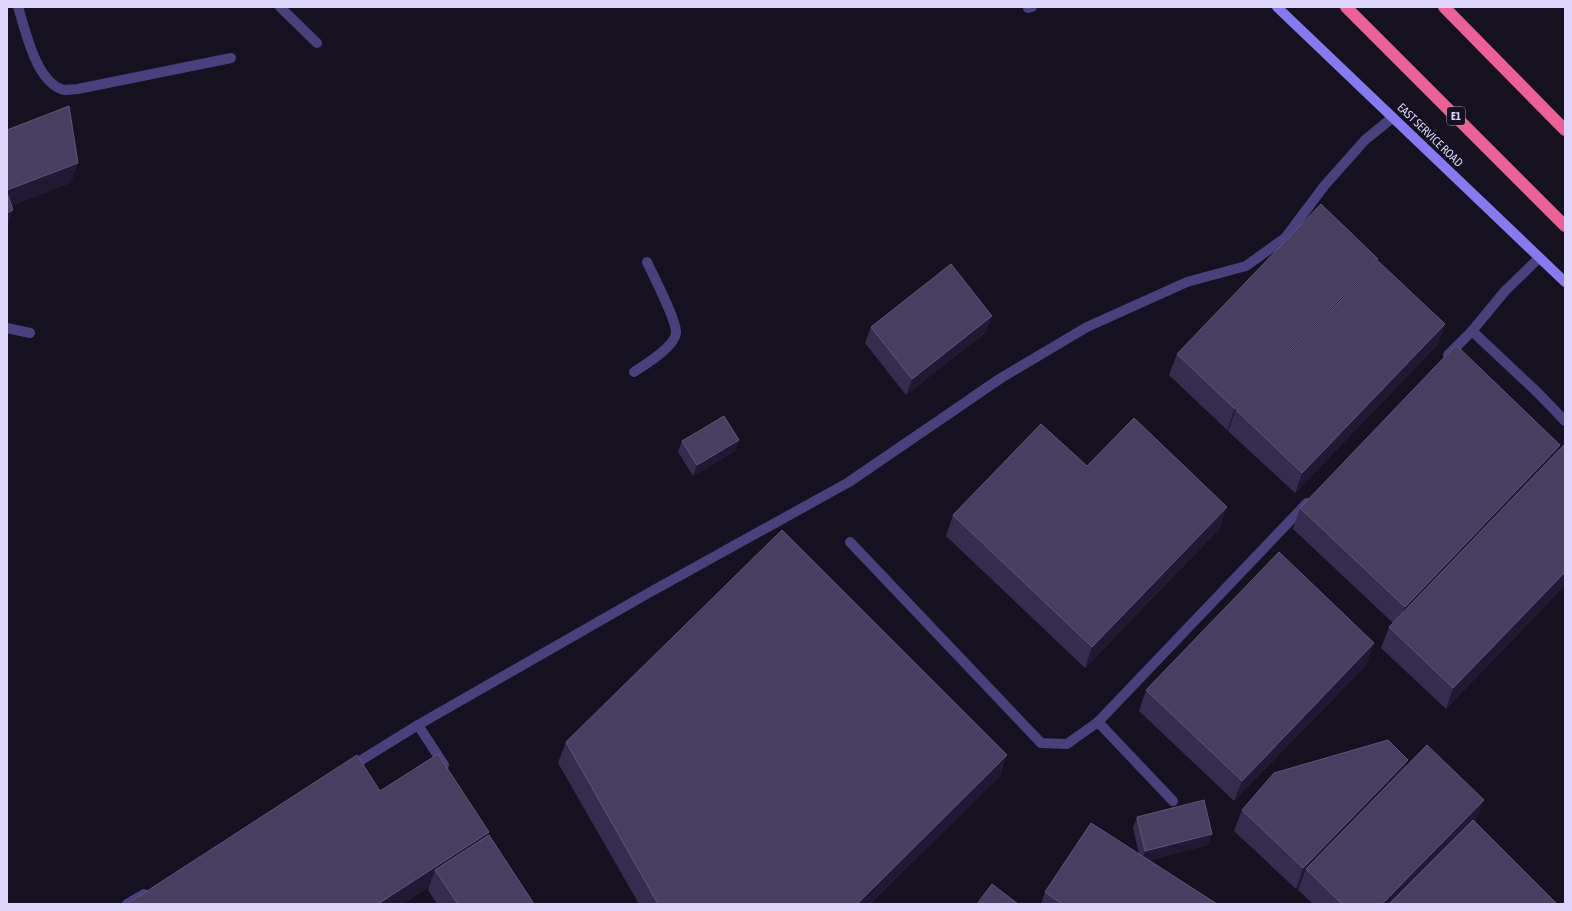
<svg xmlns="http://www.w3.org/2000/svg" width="1572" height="911" viewBox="0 0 1572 911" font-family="'Asap Condensed',sans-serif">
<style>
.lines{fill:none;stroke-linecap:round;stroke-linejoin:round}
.lane{stroke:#49417b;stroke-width:10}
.street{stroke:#49417b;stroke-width:10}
.secondary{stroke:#8779ee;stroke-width:10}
.highway{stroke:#eb6096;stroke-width:12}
.wall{fill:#362c4d}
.shaded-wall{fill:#211934}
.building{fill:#483e60;stroke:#5f5678}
.labels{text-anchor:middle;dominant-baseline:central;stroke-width:3;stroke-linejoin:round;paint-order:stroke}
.shield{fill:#151121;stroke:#a29bb9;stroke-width:1}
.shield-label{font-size:11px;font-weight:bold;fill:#ded6fa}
.street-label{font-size:12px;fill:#ded6fa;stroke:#151121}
</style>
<rect width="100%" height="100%" fill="#151121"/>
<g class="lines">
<g class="lane">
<path d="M1028 8 1032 7"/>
<path d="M1539 258 1505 291 1472 331 1537 392 1565 421"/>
<path d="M7 328 30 333"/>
<path d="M1448 355 1472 331"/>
<path d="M634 372C644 365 675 347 676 333 677 321 653 275 647 262"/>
<path d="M850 542 1041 743 1067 744 1098 722 1307 503"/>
<path d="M1098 722 1173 801"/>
<path d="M418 725 444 765"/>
<path d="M350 767 418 725 645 595 849 482 1001 378 1087 327 1187 282 1246 266 1285 238 1325 185 1365 140 1392 118"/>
<path d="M127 904 144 894"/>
</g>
<g class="street">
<path d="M18 7C26 31 36 84 65 90 69 90 74 89 78 89L231 58"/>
<path d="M280 7 317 43"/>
</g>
<path class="secondary" d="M1277 7 1565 282"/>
<g class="highway">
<path d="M1346 7 1565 226"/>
<path d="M1444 7 1565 130"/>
</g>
</g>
<g class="wall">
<path d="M1378 259 1377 263 1445 324 1437 345 1295 493 1228 431 1229 428 1227 430 1169 375 1177 354Z"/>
<path d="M871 327 986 332 906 395 865 343Z"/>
<path d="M682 441 735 451 693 476 678 452Z"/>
<path d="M1565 444V585L1446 709 1381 648 1389 627 1393 623 1293 529 1300 508 1558 450Z"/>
<path d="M1087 466 1220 528 1085 668 946 536 953 515Z"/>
<path d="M1367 664 1234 801 1139 711 1146 690Z"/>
<path d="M566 742 1000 776 870 904H639L558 763Z"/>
<path d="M1405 767 1476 821 1475 823 1557 904H1313L1298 890 1300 885 1296 889 1234 831 1242 810Z"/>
<path d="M380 791 489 832 488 835 534 904H437L428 890 429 887 402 904H127Z"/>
<path d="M1137 817 1212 834 1208 845 1149 860 1217 904H1041L1045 892 1139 854 1133 828Z"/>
</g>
<g class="shaded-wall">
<path d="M78 163 71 183 7 208V190Z"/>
<path d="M13 210 7 228V213Z"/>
<path d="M1378 259 1371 280 1236 410 1229 428 1227 430 1235 409Z"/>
<path d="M992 316 986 332 906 395 912 379Z"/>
<path d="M1445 324 1437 345 1295 493 1302 473Z"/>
<path d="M739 440 735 451 693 476 697 465Z"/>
<path d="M1560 445 1553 465 1397 628 1405 607Z"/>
<path d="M1227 507 1220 528 1085 668 1092 647Z"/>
<path d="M1565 572V585L1446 709 1453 688Z"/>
<path d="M1374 643 1367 664 1234 801 1242 781Z"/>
<path d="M1007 755 1000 776 870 904H857Z"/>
<path d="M1408 760 1401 780 1306 869 1300 885 1296 889 1303 868Z"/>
<path d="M1484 800 1476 821 1395 904H1382Z"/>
<path d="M489 832 481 853 435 870 429 887 402 904H378Z"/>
<path d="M1212 834 1208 845 1141 862 1145 851Z"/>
</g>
<g class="building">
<path d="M69 106 78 163 7 190V130Z"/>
<path d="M7 193 13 210 7 213Z"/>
<path d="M1321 204 1378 259 1235 409 1177 354Z"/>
<path d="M1378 261 1445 324 1302 473 1236 410Z"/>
<path d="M951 264 992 316 912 379 871 327Z"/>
<path d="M1456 345 1560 445 1405 607 1300 508Z"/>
<path d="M724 416 739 440 697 465 682 441Z"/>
<path d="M1134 418 1227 507 1092 647 953 515 1041 424 1087 466Z"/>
<path d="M1565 444V572L1453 688 1389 627Z"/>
<path d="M782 530 1007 755 857 904H658L566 742Z"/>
<path d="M1279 552 1374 643 1242 781 1146 690Z"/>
<path d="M1388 740 1408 760 1303 868 1242 810 1274 773Z"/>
<path d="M1427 745 1484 800 1382 904H1342L1306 869Z"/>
<path d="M438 754 489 832 378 904H127L357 755 380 791Z"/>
<path d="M1204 800 1212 834 1145 851 1137 817Z"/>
<path d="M1473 820 1557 904H1389Z"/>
<path d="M1091 823 1217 904H1062L1045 892Z"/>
<path d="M489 835 534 904H458L435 870Z"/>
<path d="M992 884 1018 904H977Z"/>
</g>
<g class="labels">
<rect class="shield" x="1447" y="107" width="18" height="18" rx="3"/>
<g class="shield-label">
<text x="1456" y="116">E1</text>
</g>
<g class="street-label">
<text transform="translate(1430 135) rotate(44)">EAST SERVICE ROAD</text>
</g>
</g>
<rect width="1572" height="911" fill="none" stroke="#ded6fa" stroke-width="16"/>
</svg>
